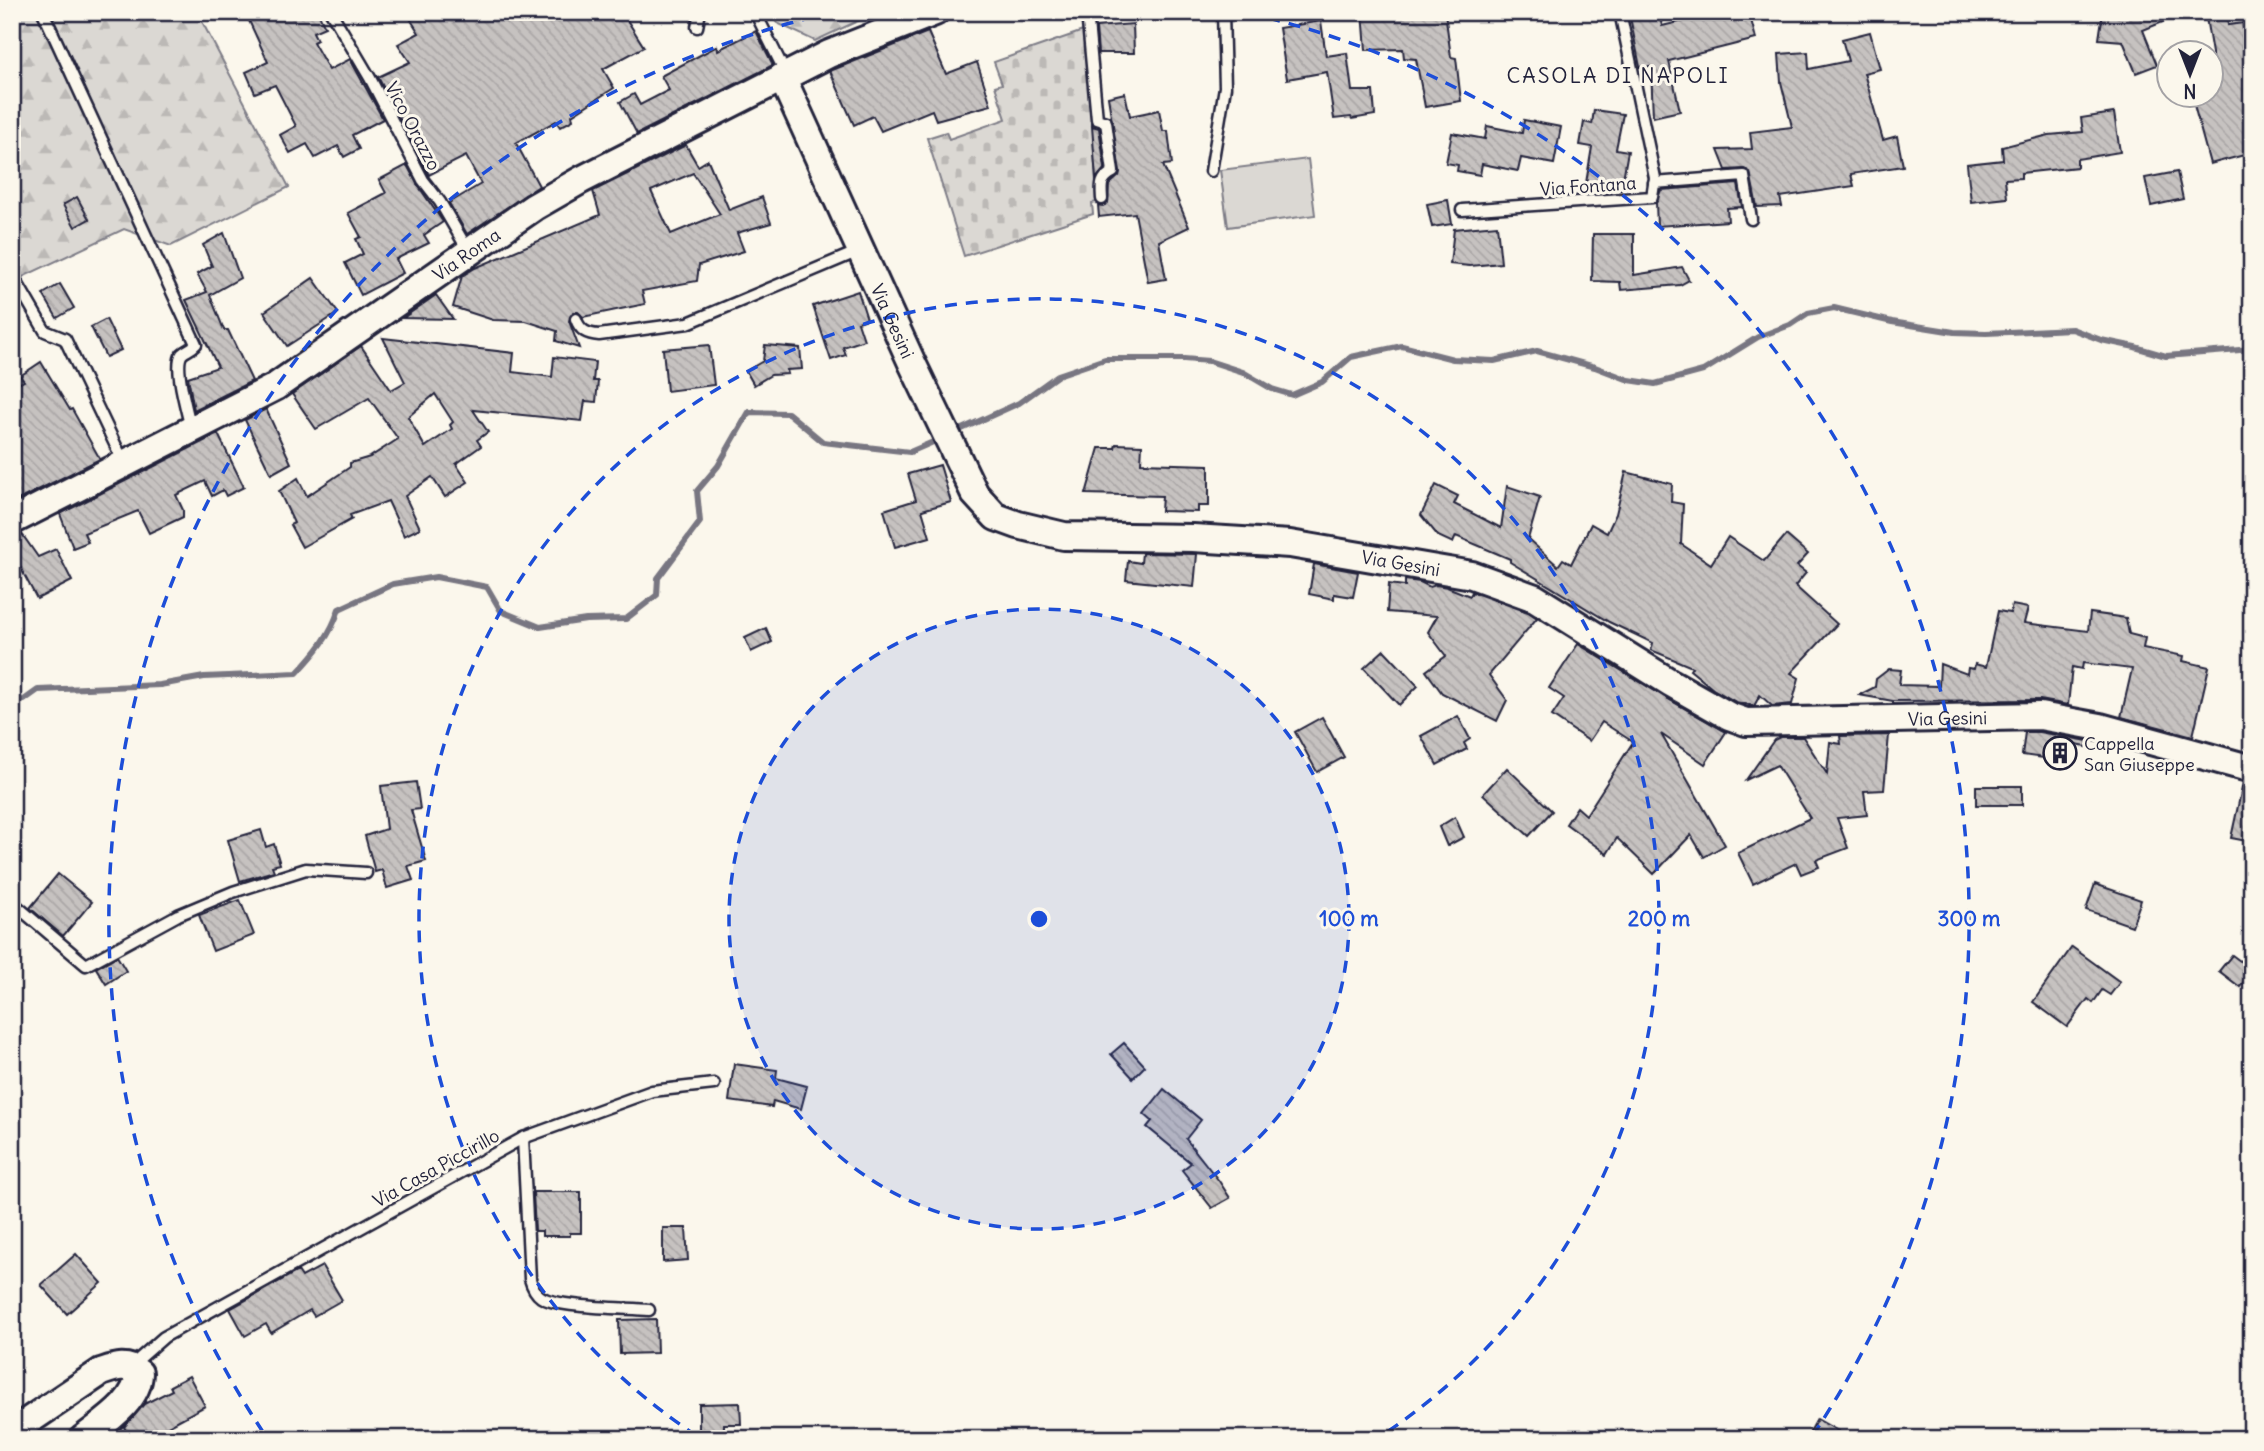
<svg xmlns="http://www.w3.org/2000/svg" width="2264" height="1451" viewBox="0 0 2264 1451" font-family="Delius,sans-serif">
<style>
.forest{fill:url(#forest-firs);stroke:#7e7d87;stroke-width:2}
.cemetery{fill:url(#cemetery-stones);stroke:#7e7d87;stroke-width:2}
.park{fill:#dbd8d3;stroke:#7e7d87;stroke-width:2}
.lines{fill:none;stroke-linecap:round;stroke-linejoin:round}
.stream{stroke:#787681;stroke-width:6}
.building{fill:url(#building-back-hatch);stroke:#22223b;stroke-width:2;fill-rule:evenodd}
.lane-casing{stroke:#22223b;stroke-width:15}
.secondary-casing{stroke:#22223b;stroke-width:32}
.lane{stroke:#fbf7ec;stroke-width:10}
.secondary{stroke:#fbf7ec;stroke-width:26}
.ring{fill:none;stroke:#1d4ed8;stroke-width:3.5;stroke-dasharray:12 9}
.labels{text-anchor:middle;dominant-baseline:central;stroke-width:6;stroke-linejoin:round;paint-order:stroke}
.street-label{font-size:18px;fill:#22223b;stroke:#fbf7ec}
.poi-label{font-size:18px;fill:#22223b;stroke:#fbf7ec;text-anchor:start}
.quarter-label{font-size:21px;letter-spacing:2px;fill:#22223b;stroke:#fbf7ec}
.centre{fill:#1d4ed8;stroke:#fbf7ec;stroke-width:3.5}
.ring-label{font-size:21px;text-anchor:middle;font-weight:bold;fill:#1d4ed8;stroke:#fbf7ec;stroke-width:6;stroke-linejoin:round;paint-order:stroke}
</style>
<defs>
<pattern id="forest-firs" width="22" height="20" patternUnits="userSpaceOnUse" patternTransform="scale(1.75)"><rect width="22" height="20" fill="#dbd8d3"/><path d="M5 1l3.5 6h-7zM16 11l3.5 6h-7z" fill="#bcb9b6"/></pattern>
<pattern id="cemetery-stones" width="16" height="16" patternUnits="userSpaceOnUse" patternTransform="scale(1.75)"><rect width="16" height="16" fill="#dbd8d3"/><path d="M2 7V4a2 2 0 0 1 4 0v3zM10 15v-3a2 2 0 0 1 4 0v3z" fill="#bcb9b6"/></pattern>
<pattern id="building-back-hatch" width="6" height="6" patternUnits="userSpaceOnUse" patternTransform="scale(1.75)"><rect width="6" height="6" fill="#c6c2c0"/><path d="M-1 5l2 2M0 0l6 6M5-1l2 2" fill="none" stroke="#aaa6a6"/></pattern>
</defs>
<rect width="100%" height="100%" fill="#fbf7ec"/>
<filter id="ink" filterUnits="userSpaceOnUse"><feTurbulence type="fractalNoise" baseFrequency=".0143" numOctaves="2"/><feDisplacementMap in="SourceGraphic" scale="14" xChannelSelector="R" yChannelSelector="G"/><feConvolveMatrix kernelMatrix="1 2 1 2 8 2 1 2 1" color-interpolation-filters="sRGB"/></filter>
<g filter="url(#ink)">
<g class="forest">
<path d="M12 12H197L289 187 171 246 124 229 12 282Z"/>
<path d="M768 12H877L815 41 777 23Z"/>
</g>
<path class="cemetery" d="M1083 31 1088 38 1097 202 1092 203 1093 214 964 256 927 138 946 132 949 139 1006 119 995 86 1002 84 994 62Z"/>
<path class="park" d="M1308 159 1315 215 1228 227 1220 170Z"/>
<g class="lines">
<g class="stream">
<path d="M953 433 1019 403 1058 375 1105 359H1184L1209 361 1243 372 1272 389 1292 395 1322 382 1351 357 1402 346 1453 359 1494 361 1537 351 1595 367 1629 380 1655 384 1703 371 1758 337 1790 325 1808 313 1834 308 1892 322 1954 332 1986 333 2072 329 2101 340 2135 347 2166 356 2252 349"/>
<path d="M12 701 24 700 38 690 160 685 204 677 297 673C315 654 331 635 339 609L393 584 436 577 487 587 501 611 540 627 586 620 626 619 657 595 658 578 700 522 697 491 718 466 749 412 788 413 823 442 910 452 940 439"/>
</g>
</g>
<g class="building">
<path d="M245 12H318L325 27 313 32 317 40 313 42 329 70 350 59 383 119 352 135 359 149 344 157 338 146 315 158 307 144 290 153 280 135 296 126 275 85 255 93 246 72 268 62Z"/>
<path d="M406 12H622L644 47 603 69 614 88 572 115 573 120 560 127 556 121 516 143 539 186 467 234 449 203 481 184 466 156 429 175 378 77 410 62 398 44 419 33Z"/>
<path d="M1363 12H1445L1451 57 1456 58 1461 101 1425 107 1416 59 1404 58 1403 49 1366 50Z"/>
<path d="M1629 12H1659L1662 26 1709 15 1749 12 1756 39 1669 61 1680 111 1653 117 1651 67H1640Z"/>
<path d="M2103 12H2185V13L2143 30 2157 65 2136 73 2123 41 2099 39Z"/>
<path d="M2205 12H2227L2228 25 2243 23 2252 75V153L2210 164 2191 94H2211L2212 53Z"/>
<path d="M1321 21 1326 56 1347 53 1352 91H1373L1375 115 1352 119 1351 117 1334 119 1327 72 1287 79 1279 28Z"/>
<path d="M1133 24 1134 53H1098L1096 27Z"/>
<path d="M756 31 773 65 637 134 620 102 634 94 640 105 669 90 661 76 717 46 718 50Z"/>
<path d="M928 32 946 74 977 62 991 105 936 120 932 110 881 131 873 116 854 125 830 71Z"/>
<path d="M1870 32 1880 69 1864 73 1883 140 1897 136 1903 166 1851 174 1854 186 1780 197 1782 206 1757 207 1750 172 1744 169 1726 170 1718 150 1752 149 1750 132 1792 127 1781 82 1779 54 1808 52 1809 69 1848 61 1842 39Z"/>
<path d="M1125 93 1130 116 1159 110 1163 131H1168L1172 164 1163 165 1189 227 1159 241 1166 279 1148 282 1135 213 1099 217 1098 205 1103 206 1108 203 1109 185 1119 176 1120 172 1108 97Z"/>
<path d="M1594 110 1623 114 1616 149 1628 151 1621 190 1586 183 1592 147 1580 145 1584 122 1592 124Z"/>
<path d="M2114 113 2120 152 2077 159V167L2021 173V178L2005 179 2007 198 1971 202 1967 164 2003 160 2002 147 2049 135 2083 132 2081 118Z"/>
<path d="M1524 120 1561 127 1554 164 1521 158 1518 171 1482 164 1480 175 1457 171 1458 165 1446 163 1452 133 1485 139 1487 126 1522 133Z"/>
<path d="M1092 126 1099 128 1105 168 1096 179Z"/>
<path d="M686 145 698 166 708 160 729 210 762 197 771 223 737 233 744 251 699 265 697 281 642 291 645 304 583 317 578 312H573L569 321 579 348 556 341 557 331 526 321 493 320 453 307 462 276 475 268 600 215 593 191ZM693 173 720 214 671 234 651 191Z"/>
<path d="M407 165 417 184 443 222 424 235 429 243 396 259 403 273 361 295 345 263 363 254 356 239 361 237 348 213 386 193 379 180Z"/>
<path d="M2177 172 2183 199 2151 206 2145 178Z"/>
<path d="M1738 184 1742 207 1727 208 1728 221 1657 226 1656 203 1661 190Z"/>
<path d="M77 197 89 219 75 227 63 205Z"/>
<path d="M1448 200 1452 224 1432 227 1427 204Z"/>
<path d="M1497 225 1501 263 1470 266 1450 264 1454 229Z"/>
<path d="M224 233 240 278 210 295 224 330H228L252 381 194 410 188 377 218 367 186 300 207 292 197 274 212 266 203 245Z"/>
<path d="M1593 234H1634V275L1682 267 1689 280 1680 285 1621 290 1620 282 1592 281Z"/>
<path d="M313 278 338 313 287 346 264 312Z"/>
<path d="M60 284 74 308 57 318 43 294Z"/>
<path d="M858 291 867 319 858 322 864 340 843 347 846 355 831 360 813 306Z"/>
<path d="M436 295 453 319 403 318Z"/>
<path d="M106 319 121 350 106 357 91 327Z"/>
<path d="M383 338 514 353 512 372 552 377 554 357 595 362 593 381H598L596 402 585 401 582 421 473 410 488 432 477 440 481 446 456 464 468 482 445 497 432 477 405 496 420 528 404 536 388 501 350 515 352 519 302 547 290 525 294 523 279 491 298 478 307 496 350 467V463L370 457 398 439 369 398 316 429 292 394 361 346 391 390 405 382ZM435 394 453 422 450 425 452 429 425 447 408 417Z"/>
<path d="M709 345 714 385 667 391 663 349Z"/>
<path d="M765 345 800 348 802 369 787 370 788 374 771 375 754 385 746 371 763 361Z"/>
<path d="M41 362 70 410 72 409 100 459 12 503V387L24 381 20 376Z"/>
<path d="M266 409 291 463 271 474 245 420Z"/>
<path d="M218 434 244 487 226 496 223 490 212 496 205 481 176 495 183 510V517L149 533 138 511 84 533 88 542 73 548 60 514Z"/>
<path d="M1116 444 1142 445 1141 463 1209 465V506H1198V512L1161 511 1162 496 1086 494 1099 448H1115Z"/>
<path d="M940 465 951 502 922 510 930 537 895 547 884 510 916 500 908 474Z"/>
<path d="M1626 472 1672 484 1671 502 1683 504 1681 544 1711 564 1728 537 1764 561 1786 535 1808 554 1797 566 1806 573 1795 586 1837 624 1791 673 1799 678 1792 704 1772 706 1760 695 1754 706 1736 702 1713 689 1690 670 1692 667 1651 650 1653 643 1609 622 1510 562V559L1456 536 1453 543 1438 536 1421 515 1436 485 1458 496 1454 504 1501 528 1507 486 1540 497 1528 539 1558 566 1563 559 1571 564 1591 524 1607 533 1616 514Z"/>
<path d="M22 534 38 557 56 549 72 581 37 599 12 552V537Z"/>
<path d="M1142 553 1197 554 1194 587 1126 580 1128 561 1141 563Z"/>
<path d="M1314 564 1358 572 1353 597 1334 594V599L1309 594Z"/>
<path d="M1405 580 1420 582 1430 587 1436 585 1447 587 1470 596 1472 592 1528 612 1537 618 1489 675 1507 700 1497 721 1442 693 1426 671 1446 656 1428 632 1437 616 1387 612 1389 584 1405 586Z"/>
<path d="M2012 605 2028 608 2024 623 2088 631 2090 613 2126 618 2129 634 2145 638 2143 648 2184 656 2183 661 2209 667 2193 736 2121 717 2132 669 2083 663 2082 669 2072 667 2068 705 2040 700 1893 701 1859 695 1875 687 1876 679 1889 669 1901 670 1899 685 1939 686 1940 664 1967 674 1968 668 1974 669 1975 664 1986 667 1998 611 2010 613Z"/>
<path d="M766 628 772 642 751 652 745 638Z"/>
<path d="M1578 644 1663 696 1726 732 1705 764 1661 734 1725 845 1704 857 1691 835 1654 874 1617 838 1607 854 1566 824 1577 807 1586 815 1633 742 1602 722 1589 741 1552 716 1564 698 1549 688Z"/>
<path d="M1384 650 1418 686 1399 705 1364 668Z"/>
<path d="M1458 716 1470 739 1464 743 1467 749 1437 765 1421 736Z"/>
<path d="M1322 717 1344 757 1317 772 1295 732Z"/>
<path d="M2025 732H2039L2088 741 2087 747 2075 745 2072 762 2022 755Z"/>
<path d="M1889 735 1884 790 1864 791 1867 815 1837 818 1848 848 1816 860 1819 867 1801 874 1796 863 1753 884 1738 853 1810 818 1777 765 1746 780 1774 740 1780 737H1803L1827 774 1830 742 1841 744 1840 736Z"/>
<path d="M1507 768 1552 811 1529 836 1483 794Z"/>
<path d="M416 782 420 809 411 810 426 861 408 866 413 880 387 888 382 870 375 872 365 836 386 829 381 786Z"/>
<path d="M2243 783 2252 784V842L2231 838Z"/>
<rect x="1976" y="786" width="46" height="19"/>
<path d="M1455 817 1464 837 1447 846 1439 827Z"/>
<path d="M261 830 266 847 274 844 280 864 272 866 274 871 240 881 228 840Z"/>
<path d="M58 874 92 902 63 936 30 908Z"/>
<path d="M2095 884 2141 900 2132 926 2086 910Z"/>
<path d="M240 900 254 935 213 951 199 915Z"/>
<path d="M2072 947 2120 982 2110 995 2102 990 2093 1003 2088 999 2067 1027 2033 1002Z"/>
<path d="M2232 955 2252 970 2240 987 2219 971Z"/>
<path d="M117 956 126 971 106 984 96 968Z"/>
<path d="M1124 1043 1145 1066 1133 1078 1111 1054Z"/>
<path d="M734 1064 777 1070 776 1078 807 1086 801 1109 773 1101 772 1107 729 1101Z"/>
<path d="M1164 1089 1201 1120 1186 1139 1219 1181 1230 1198 1212 1208 1182 1170 1191 1163 1147 1127 1152 1121 1144 1114Z"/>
<path d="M533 1192H581V1233H570V1236H542V1231H535Z"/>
<path d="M663 1228H686L688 1260 663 1262Z"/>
<path d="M76 1254 102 1283 67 1314 41 1285Z"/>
<path d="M322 1266 342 1300 314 1316 310 1310 271 1333 266 1324 245 1336 230 1309 298 1271 302 1277Z"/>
<path d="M656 1319 657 1353 620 1354 619 1320Z"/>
<path d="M189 1376 205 1406 144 1439H130L124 1427 144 1404 172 1390 170 1386Z"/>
<path d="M740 1403 741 1424H724V1439H699V1404Z"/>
<path d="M1817 1419 1852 1439H1806Z"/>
</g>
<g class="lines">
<defs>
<g id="lane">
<path d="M43 12 196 344C192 349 186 350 182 354 173 366 188 414 191 429"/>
<path d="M331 12 370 78 423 180 440 202 469 252"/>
<path d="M755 12 786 74"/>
<path d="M1087 12 1097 119 1106 122 1113 172C1100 179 1101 185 1102 199"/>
<path d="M697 27 700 12"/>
<path d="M1211 171 1225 87 1223 12"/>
<path d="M1654 183 1744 176 1751 219"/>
<path d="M1462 210 1652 197 1655 178 1620 12"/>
<path d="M12 274 45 331 65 339 124 463"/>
<path d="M576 319C580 331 587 334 599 335L688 323 859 251"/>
<path d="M12 902 86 965 178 915 233 892 306 869 366 873"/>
<path d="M523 1138 652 1091 714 1084"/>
<path d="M131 1366 164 1337 523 1138 530 1279C532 1286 535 1293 541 1297 558 1308 626 1308 649 1310"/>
</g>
<g id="secondary">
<path id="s1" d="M782 77 912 363 975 494 996 517 1018 525 1064 536 1193 538 1290 544 1472 575 1535 598 1671 683 1729 716 1746 722 2040 716 2100 727 2252 769"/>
<path id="s2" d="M12 521 275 387 534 207 581 180 829 54 935 12"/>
<path d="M12 1432 101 1372C116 1367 126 1363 139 1373 138 1402 104 1422 83 1439"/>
</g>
</defs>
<use href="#lane" class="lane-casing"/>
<use href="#secondary" class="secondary-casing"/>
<use href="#lane" class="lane"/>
<use href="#secondary" class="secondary"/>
</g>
</g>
<circle cx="1039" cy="919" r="310" fill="#1d4ed8" fill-opacity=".12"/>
<g class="ring">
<circle cx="1039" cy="919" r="310"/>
<path d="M697 1436A620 620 0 1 1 1381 1436"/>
<path d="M263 1432A930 930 0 0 1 830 13M1248 13A930 930 0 0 1 1815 1432"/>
</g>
<defs>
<symbol id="building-ring" viewBox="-11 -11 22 22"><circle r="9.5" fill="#fbf7ec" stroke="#22223b" stroke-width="1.5"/><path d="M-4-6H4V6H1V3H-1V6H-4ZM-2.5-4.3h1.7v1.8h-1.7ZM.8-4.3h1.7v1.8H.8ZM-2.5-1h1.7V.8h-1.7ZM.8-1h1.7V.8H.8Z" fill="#22223b"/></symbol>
</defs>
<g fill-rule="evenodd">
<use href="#building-ring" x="2041" y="734" width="38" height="38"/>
</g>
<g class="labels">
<g class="street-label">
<text transform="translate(413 126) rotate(62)">Vico Orazzo</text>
<text transform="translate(1588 186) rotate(-4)">Via Fontana</text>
<text stroke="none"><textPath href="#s2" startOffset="528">Via Roma</textPath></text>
<text stroke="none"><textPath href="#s1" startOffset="268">Via Gesini</textPath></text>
<text stroke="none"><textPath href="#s1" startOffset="900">Via Gesini</textPath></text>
<text stroke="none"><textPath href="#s1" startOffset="1486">Via Gesini</textPath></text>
<text transform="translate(436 1168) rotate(-29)">Via Casa Piccirillo</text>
</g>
<g class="poi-label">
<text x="2084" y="743">Cappella<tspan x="2084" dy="21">San Giuseppe</tspan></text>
</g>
<g class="quarter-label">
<text x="1618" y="75">CASOLA DI NAPOLI</text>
</g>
</g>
<circle cx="1039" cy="919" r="10" class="centre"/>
<g class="ring-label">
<text x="1349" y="926">100 m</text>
<text x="1659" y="926">200 m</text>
<text x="1969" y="926">300 m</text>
</g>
<rect width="2264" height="1451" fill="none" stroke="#fbf7ec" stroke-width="42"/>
<rect x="21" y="21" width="2222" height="1409" fill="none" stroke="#22223b" stroke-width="2.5" filter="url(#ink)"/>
<g transform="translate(2190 74) rotate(180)"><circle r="33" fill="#fbf7ec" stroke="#a4a2a5" stroke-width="2"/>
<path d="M0-5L12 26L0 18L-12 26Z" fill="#22223b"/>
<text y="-10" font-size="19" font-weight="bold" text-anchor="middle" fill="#22223b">N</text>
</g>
</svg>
